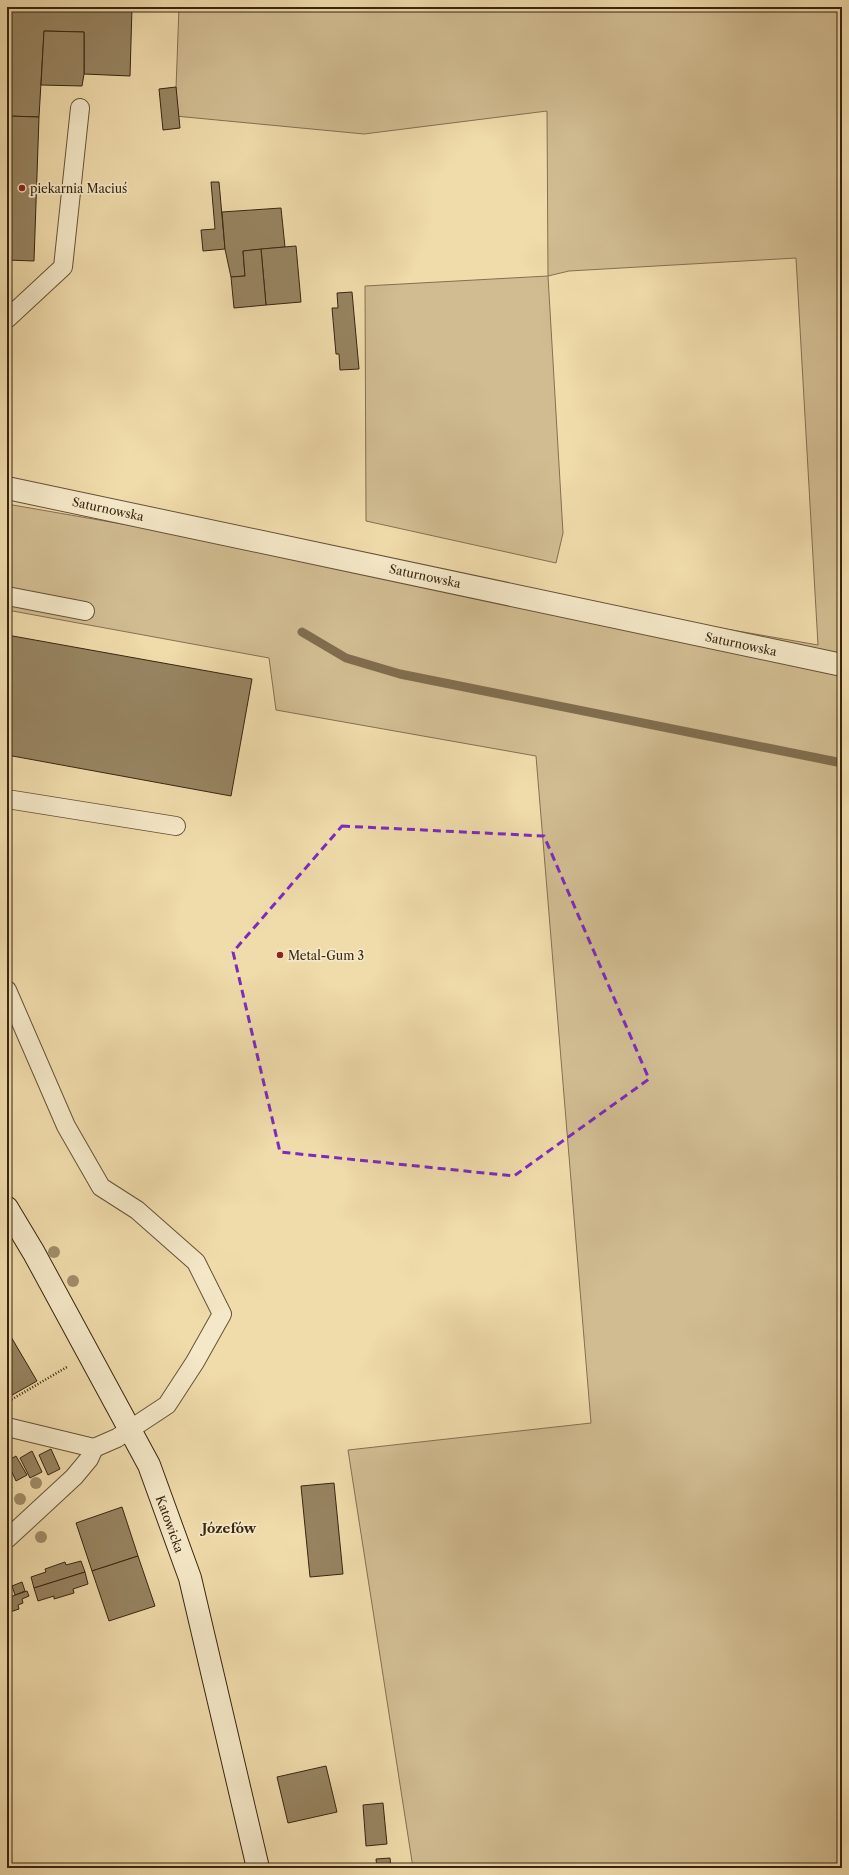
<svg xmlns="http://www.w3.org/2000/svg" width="849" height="1875" viewBox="0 0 849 1875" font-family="'Libre Caslon Text',serif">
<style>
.green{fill:#d1bc91;stroke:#847051}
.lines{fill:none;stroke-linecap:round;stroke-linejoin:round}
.stream{stroke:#806d4e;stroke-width:9}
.building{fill:#978461;stroke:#372511}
.lane-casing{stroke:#655238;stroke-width:20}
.street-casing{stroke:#655238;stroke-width:24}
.secondary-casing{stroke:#372511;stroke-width:24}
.path{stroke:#372511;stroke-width:2.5;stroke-dasharray:1 2;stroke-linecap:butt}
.lane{stroke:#f5e8c8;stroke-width:18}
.street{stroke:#f5e8c8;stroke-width:22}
.secondary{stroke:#f5e8c8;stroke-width:22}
.tree{fill:#a08c68}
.marked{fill:none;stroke:#7b2cbf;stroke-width:3;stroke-dasharray:8 5;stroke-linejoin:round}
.poi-dot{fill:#8f2418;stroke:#f5e8c8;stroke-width:1.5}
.labels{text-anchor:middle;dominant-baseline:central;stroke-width:3.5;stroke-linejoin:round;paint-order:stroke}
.poi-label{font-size:12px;fill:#372511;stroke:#f5e8c8;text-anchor:start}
.street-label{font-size:12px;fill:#372511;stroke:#f5e8c8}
.neighbourhood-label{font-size:13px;font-weight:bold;fill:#372511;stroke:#f5e8c8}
</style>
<rect width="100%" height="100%" fill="#f0dbab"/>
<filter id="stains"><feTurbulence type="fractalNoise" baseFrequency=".005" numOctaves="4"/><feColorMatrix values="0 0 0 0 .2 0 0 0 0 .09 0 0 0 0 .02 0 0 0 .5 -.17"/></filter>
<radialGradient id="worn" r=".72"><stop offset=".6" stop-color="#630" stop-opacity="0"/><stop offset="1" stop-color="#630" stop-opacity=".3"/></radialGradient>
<path class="green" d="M179 7H842V1868H413L348 1450 591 1423 536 756 276 710 269 658 7 610V504L818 645 796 258 569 271 548 276 563 533 556 563 366 521 365 286 548 276 547 111 364 134 175 116Z"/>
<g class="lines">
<path class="stream" d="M302 632 346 658 400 674 842 763"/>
</g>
<g class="building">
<path d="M7 7H132L130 76 84 74V32L44 31 39 117 7 116Z"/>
<path d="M44 31 84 32V74L82 86 41 85Z"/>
<path d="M176 87 180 128 163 130 159 89Z"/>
<path d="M7 116 39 117 34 261 7 260Z"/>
<path d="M211 182H219L225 249 203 251 201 230 215 229Z"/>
<path d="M281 208 285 247 243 251 245 276 231 277 225 249 222 212Z"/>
<path d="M296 246 301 302 266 305 261 249Z"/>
<path d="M261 249 266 305 234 308 231 277 245 276 243 251Z"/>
<path d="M352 292 359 369 340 370 339 354H336L332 308H338L337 293Z"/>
<path d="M7 635 252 679 231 796 7 755Z"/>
<path d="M7 1330 37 1381 7 1398Z"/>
<path d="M51 1449 60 1469 48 1475 39 1455Z"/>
<path d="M32 1451 42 1472 30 1478 20 1458Z"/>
<path d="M16 1456 27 1475 16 1481 7 1461Z"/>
<path d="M7 1478 12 1488 7 1490Z"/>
<path d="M334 1483 343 1574 310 1577 301 1486Z"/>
<path d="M122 1507 138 1556 92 1571 76 1523Z"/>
<path d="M138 1556 155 1606 109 1621 92 1571Z"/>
<path d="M81 1561 85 1572 34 1588 31 1577 46 1572 45 1569 65 1562 66 1565Z"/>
<path d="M85 1572 88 1584 73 1589 74 1593 54 1599V1596L38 1601 34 1588Z"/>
<path d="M22 1582 25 1591 15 1595 12 1586Z"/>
<path d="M27 1591 29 1596 22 1599 23 1603 18 1605 19 1609 7 1613V1598Z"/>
<path d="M326 1766 337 1812 288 1823 277 1777Z"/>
<path d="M383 1803 387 1844 366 1846 363 1805Z"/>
<path d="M390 1858 391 1868H377L376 1859Z"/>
</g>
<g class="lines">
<defs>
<g id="lane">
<path d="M7 319 63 267 80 108"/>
<path d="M7 596 85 611"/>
<path d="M7 799 176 826"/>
<path d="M7 990 66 1126 101 1187 137 1210 196 1262 222 1314 195 1362 167 1405 117 1438 94 1448 7 1427"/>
<path d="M7 1539 74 1477 89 1459 94 1448"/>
</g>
<path id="street" d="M7 488 842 665"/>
<path id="secondary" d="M7 1208 34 1253 149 1465 190 1578 258 1868"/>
</defs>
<use href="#lane" class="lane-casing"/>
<use href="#street" class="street-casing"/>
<use href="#secondary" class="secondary-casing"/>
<path class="path" d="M9 1401 67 1367"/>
<use href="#lane" class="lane"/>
<use href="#street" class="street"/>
<use href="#secondary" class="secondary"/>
</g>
<g class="tree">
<circle cx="54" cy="1252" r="6"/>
<circle cx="73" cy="1281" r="6"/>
<circle cx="36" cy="1483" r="6"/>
<circle cx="20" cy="1499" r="6"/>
<circle cx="41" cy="1537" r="6"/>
</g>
<path class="marked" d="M342 826 544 836 649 1079 514 1176 280 1152 233 952Z"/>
<g class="poi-dot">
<circle cx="22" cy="188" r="4"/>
<circle cx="280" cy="955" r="4"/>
</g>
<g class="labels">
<g class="poi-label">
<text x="30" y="188">piekarnia Maciuś</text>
<text x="288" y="955">Metal-Gum 3</text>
</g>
<g class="street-label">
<text transform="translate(108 509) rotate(12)">Saturnowska</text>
<text transform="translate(425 576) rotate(12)">Saturnowska</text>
<text transform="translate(741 644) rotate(12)">Saturnowska</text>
<text transform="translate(170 1524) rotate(70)">Katowicka</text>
</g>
<g class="neighbourhood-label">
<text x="229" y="1528">Józefów</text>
</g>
</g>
<rect width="849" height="1875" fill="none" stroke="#f0dbab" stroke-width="24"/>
<rect x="8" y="8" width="833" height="1859" fill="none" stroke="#372511" stroke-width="2"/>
<rect x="12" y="12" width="825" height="1851" fill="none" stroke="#372511"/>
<rect width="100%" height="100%" filter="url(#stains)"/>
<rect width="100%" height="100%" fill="url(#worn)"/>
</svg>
